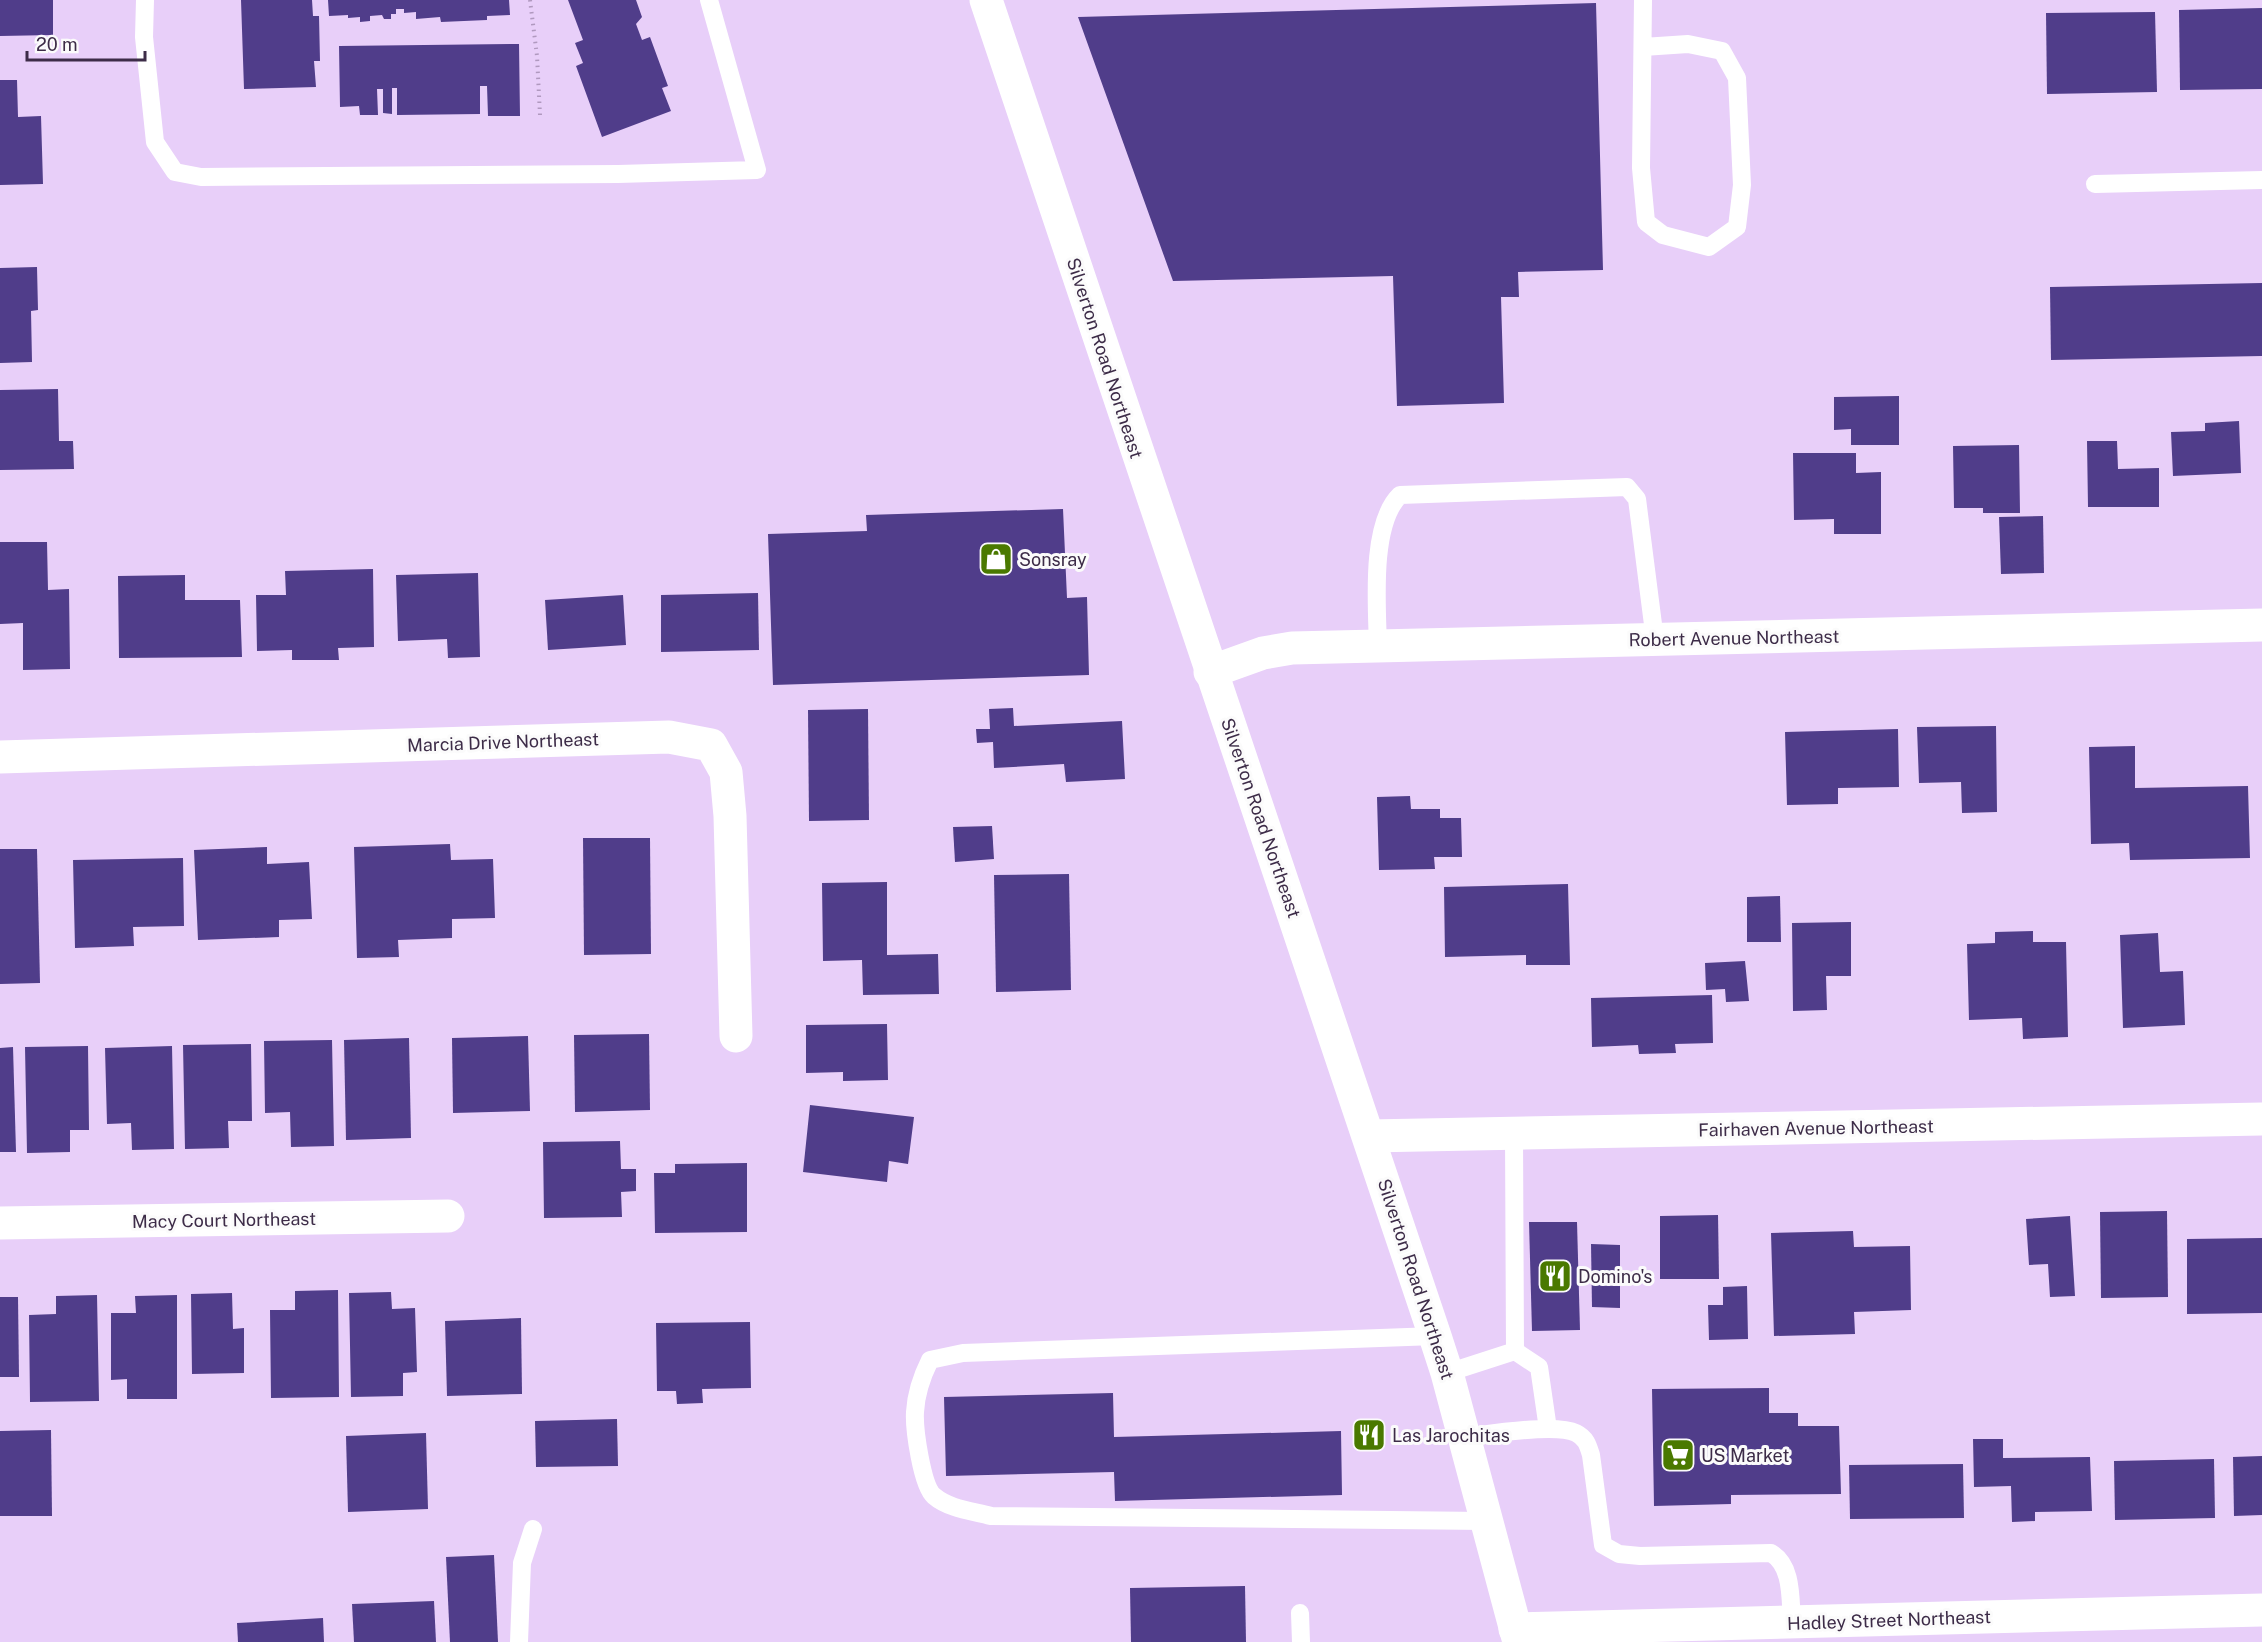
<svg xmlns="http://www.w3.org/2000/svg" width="2262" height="1642" viewBox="0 0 2262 1642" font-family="'Public Sans',sans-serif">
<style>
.building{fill:#503d8a}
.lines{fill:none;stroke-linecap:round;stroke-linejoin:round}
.path{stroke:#b099bf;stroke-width:4;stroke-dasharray:1.5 4.5;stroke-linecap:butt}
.service{stroke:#fff;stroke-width:18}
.minor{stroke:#fff;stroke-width:33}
.primary{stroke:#fff;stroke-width:33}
.labels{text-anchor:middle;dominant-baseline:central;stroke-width:6;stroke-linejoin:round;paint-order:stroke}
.street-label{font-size:18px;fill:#3d2c48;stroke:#fbfbfb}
.poi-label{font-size:18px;fill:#3d2c48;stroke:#fbfbfb;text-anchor:start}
</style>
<rect width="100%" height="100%" fill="#e8cff9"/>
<g class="building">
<path d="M0 0H53V35L0 36Z"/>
<path d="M241 0H312L313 16H319L320 61H314L316 87 244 89Z"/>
<path d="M328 0H509L510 15 487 16V20L441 22 440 17 416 19V12L404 13V9H396V14H391V19H384L382 15 370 16V21L360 22V17L348 18V15L329 16Z"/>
<path d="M568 0H636L642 17 636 24 642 40 650 37 668 86 662 88 671 111 602 137 576 66 583 63 575 43 583 40Z"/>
<path d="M1596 3 1603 270 1518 272 1519 297H1501L1504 403 1397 406 1393 276 1173 281 1078 17Z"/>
<path d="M2262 8V89L2180 90 2179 10Z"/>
<path d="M2155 12 2157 92 2047 94 2046 13Z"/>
<path d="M519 44 520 116H488L487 86H480V114L397 115V88H392V114L383 113V89H377L378 115H360L359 106 340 107 339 46Z"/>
<path d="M0 80H17L18 117 41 116 43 184 0 185Z"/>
<path d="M37 267 38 310 31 311 32 362 0 363V268Z"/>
<path d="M2262 283V356L2051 360 2050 287Z"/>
<path d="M58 389 59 441H73L74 469 0 470V390Z"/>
<path d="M1899 396V445H1851V429L1834 430V397Z"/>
<path d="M2239 421 2241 473 2173 476 2171 432 2205 431V423Z"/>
<path d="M2087 441H2117L2118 469 2159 468V507H2088Z"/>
<path d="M2019 445 2020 513H1983V508H1954L1953 446Z"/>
<path d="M1793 453H1856V473L1881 472V534H1834V519L1794 520Z"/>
<path d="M1063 509 1067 598 1087 597 1089 675 773 685 768 534 867 531 866 515Z"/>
<path d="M2043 516 2044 573 2001 574 1999 517Z"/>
<path d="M0 542H47L48 590 69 589 70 669 23 670V623L0 624Z"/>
<path d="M373 569 374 647 338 648 339 660H292V650L257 651 256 595H286L285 571Z"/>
<path d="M478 573 480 657 448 658 447 639 398 641 396 575Z"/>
<path d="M185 575V600H240L242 657 119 658 118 576Z"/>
<path d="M758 593 759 650 661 652V595Z"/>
<path d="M623 595 626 645 548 650 545 600Z"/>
<path d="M1013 708 1014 726 1122 721 1125 779 1066 782 1064 764 994 768 993 742 977 743 976 729H990L989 709Z"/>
<path d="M868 709 869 820 809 821 808 710Z"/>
<path d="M1996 726 1997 812 1962 813 1961 782 1919 783 1917 727Z"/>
<path d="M1898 729 1899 787 1838 788V804L1787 805 1785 732Z"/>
<path d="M2135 746V788L2248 786 2250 858 2130 860 2129 843 2091 844 2089 747Z"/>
<path d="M1410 796 1411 809H1440V818H1461L1462 857H1434L1435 869 1379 870 1377 797Z"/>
<path d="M992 826 994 859 955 862 953 827Z"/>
<path d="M583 838H650L651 954 584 955Z"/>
<path d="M450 844 451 860 493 859 495 918 452 919V938L398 940 399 957 357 958 354 847Z"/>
<path d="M267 847V864L309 862 312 919 279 920V937L198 940 194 850Z"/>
<path d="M0 849H37L40 983 0 984Z"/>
<path d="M183 858 184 926 133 927 134 946 75 948 73 860Z"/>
<path d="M1069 874 1071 990 996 992 994 875Z"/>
<path d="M887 882V955L938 954 939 994 863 995 862 960 823 961 822 883Z"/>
<path d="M1568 884 1570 965H1526V955L1445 957 1444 887Z"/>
<path d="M1780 896 1781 942H1747V897Z"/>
<path d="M1851 922V976H1826L1827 1010 1793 1011 1792 923Z"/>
<path d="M2033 931V942H2066L2068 1037 2023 1039 2022 1018 1969 1020 1967 944 1995 943V932Z"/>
<path d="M2158 933 2160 972 2183 971 2185 1025 2123 1028 2120 935Z"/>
<path d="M1745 961 1749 1001 1726 1002 1725 989 1706 990 1705 963Z"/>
<path d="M1712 995 1713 1043 1675 1044 1676 1053 1639 1054 1638 1045 1592 1047 1591 998Z"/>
<path d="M887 1024 888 1080 843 1081V1072L806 1073V1025Z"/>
<path d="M649 1034 650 1110 575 1112 574 1035Z"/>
<path d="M528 1036 530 1111 453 1113 452 1038Z"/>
<path d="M409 1038 411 1138 346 1140 344 1040Z"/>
<path d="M332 1040 334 1146 291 1147 290 1112 265 1113 264 1041Z"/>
<path d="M251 1044 252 1121H228L229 1148 185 1149 183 1045Z"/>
<path d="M88 1046 89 1130H70V1152L27 1153 25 1047Z"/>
<path d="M172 1046 174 1149 132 1150 131 1123 107 1124 105 1048Z"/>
<path d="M13 1047 16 1152H0V1048Z"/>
<path d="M810 1105 914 1117 908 1164 889 1161 887 1182 803 1172Z"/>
<path d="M620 1141 621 1169H636V1191L621 1192 622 1217 544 1218 543 1142Z"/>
<path d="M747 1163V1232L655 1233 654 1173H675V1164Z"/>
<path d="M2167 1211 2168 1297 2101 1298 2100 1212Z"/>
<path d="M1718 1215 1719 1279H1660V1216Z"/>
<path d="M2070 1216 2075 1296 2050 1297 2048 1264 2029 1265 2026 1219Z"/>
<path d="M1529 1222H1577L1580 1330 1532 1331Z"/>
<path d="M1853 1231 1854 1247 1910 1246 1911 1310 1854 1312 1855 1334 1774 1336 1771 1233Z"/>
<path d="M2262 1238V1313L2187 1314V1239Z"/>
<path d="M1591 1244 1620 1245V1308L1592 1307Z"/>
<path d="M1747 1286 1748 1339 1709 1340 1708 1305H1723V1287Z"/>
<path d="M338 1290 339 1397 271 1398 270 1310H295V1291Z"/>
<path d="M391 1292 392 1309 415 1308 417 1372 403 1373V1396L351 1397 349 1293Z"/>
<path d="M232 1293 233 1329 244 1328V1373L192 1374 191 1294Z"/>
<path d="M97 1295 99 1401 30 1402 29 1315 56 1314V1296Z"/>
<path d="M177 1295V1399H127V1379L111 1380V1313H136L135 1296Z"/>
<path d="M0 1297H18L19 1377H0Z"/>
<path d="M521 1318 522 1394 447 1396 445 1321Z"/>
<path d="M750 1322 751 1388 702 1389 703 1403 677 1404 676 1391H657L656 1323Z"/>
<path d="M1769 1388V1413H1798V1426H1839L1841 1494 1731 1495V1504L1654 1506 1652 1389Z"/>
<path d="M1113 1393 1114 1437 1341 1431 1342 1495 1115 1501 1114 1472 946 1476 944 1397Z"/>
<path d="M617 1419 618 1466 536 1467 535 1421Z"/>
<path d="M51 1430 52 1516H0V1431Z"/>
<path d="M426 1433 428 1509 348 1512 346 1436Z"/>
<path d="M1973 1439H2003V1458L2090 1457 2092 1511 2035 1512V1521L2012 1522 2011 1486 1974 1487Z"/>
<path d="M2262 1456V1515L2234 1516 2233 1457Z"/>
<path d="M2214 1459 2215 1518 2115 1520 2114 1461Z"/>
<path d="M1963 1464 1964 1518 1850 1519 1849 1465Z"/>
<path d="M494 1555 498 1642H450L446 1557Z"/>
<path d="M1245 1586 1246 1642H1131L1130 1588Z"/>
<path d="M434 1601 436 1642H354L352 1604Z"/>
<path d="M323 1618 324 1642H238L237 1623Z"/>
</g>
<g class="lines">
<path class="path" d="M530 0 537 56 540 115"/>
<g class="service">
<path d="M145 0 144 37 155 142 175 172 201 177 618 174 757 170 709 0"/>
<path d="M1643 47 1688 44 1722 51 1737 78 1742 185 1737 227 1709 247 1663 235 1646 222 1641 168 1643 0"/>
<path d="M2095 184 2262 180"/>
<path d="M1378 646C1377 606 1370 524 1400 495L1627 487 1637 499 1655 640"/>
<path d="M1435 1336 963 1353 930 1360C922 1376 916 1393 915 1412 914 1429 922 1486 934 1496 949 1509 973 1511 991 1516L1486 1521"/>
<path d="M1515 1351 1539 1367 1548 1429"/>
<path d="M1447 1373 1515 1351 1514 1134"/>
<path d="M1464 1437C1489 1434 1556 1423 1576 1433 1586 1438 1588 1445 1591 1455L1603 1545 1619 1554 1640 1556 1771 1553C1793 1566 1790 1599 1792 1622"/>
<path d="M1300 1613 1301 1642"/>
<path d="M519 1642 522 1563 533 1529"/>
</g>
<g class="minor">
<path d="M1210 672 1263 653 1292 648 2262 625"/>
<path d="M0 757 669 737 711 745 726 772 730 816 736 1036"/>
<path d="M1369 1136 2262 1119"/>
<path d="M0 1223 448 1216"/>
<path d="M1515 1629 2262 1610"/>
</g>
<path class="primary" d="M986 0 1435 1336 1447 1373 1519 1642"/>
</g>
<defs>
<symbol id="shop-square" viewBox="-11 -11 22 22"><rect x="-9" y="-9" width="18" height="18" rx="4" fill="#4a7900" stroke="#fbfbfb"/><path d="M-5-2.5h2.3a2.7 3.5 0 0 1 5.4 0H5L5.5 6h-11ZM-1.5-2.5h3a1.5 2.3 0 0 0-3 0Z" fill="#fff"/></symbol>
<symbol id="restaurant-square" viewBox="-11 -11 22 22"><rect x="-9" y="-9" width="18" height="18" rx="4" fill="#4a7900" stroke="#fbfbfb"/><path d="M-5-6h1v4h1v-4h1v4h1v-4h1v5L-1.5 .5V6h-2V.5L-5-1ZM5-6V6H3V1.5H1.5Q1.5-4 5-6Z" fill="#fff"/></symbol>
<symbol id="supermarket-square" viewBox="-11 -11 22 22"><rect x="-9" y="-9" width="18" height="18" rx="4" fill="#4a7900" stroke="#fbfbfb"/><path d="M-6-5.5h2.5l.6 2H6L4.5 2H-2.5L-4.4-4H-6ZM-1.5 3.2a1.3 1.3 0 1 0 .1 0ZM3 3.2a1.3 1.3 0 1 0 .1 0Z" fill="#fff"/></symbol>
</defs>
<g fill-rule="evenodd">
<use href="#shop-square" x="977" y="540" width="38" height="38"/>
<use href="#restaurant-square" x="1536" y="1257" width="38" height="38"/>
<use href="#restaurant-square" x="1350" y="1416" width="38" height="38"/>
<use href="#supermarket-square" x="1659" y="1436" width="38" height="38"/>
</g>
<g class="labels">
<g class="street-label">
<text transform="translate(1105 358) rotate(72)">Silverton Road Northeast</text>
<text transform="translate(1734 638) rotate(-1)">Robert Avenue Northeast</text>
<text transform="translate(503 742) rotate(-2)">Marcia Drive Northeast</text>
<text transform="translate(1261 818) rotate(71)">Silverton Road Northeast</text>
<text transform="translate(1816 1128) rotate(-1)">Fairhaven Avenue Northeast</text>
<text transform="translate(224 1220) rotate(-1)">Macy Court Northeast</text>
<text transform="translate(1416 1279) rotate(72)">Silverton Road Northeast</text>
<text transform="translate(1889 1620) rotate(-2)">Hadley Street Northeast</text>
</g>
<g class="poi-label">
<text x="1019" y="559">Sonsray</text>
<text x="1578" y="1276">Domino's</text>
<text x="1392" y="1435">Las Jarochitas</text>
<text x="1701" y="1455">US Market</text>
</g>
</g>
<path d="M27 51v9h118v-9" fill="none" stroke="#3d2c48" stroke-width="3"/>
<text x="36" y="51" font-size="18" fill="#3d2c48" stroke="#fbfbfb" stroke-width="4.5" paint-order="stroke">20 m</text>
</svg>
